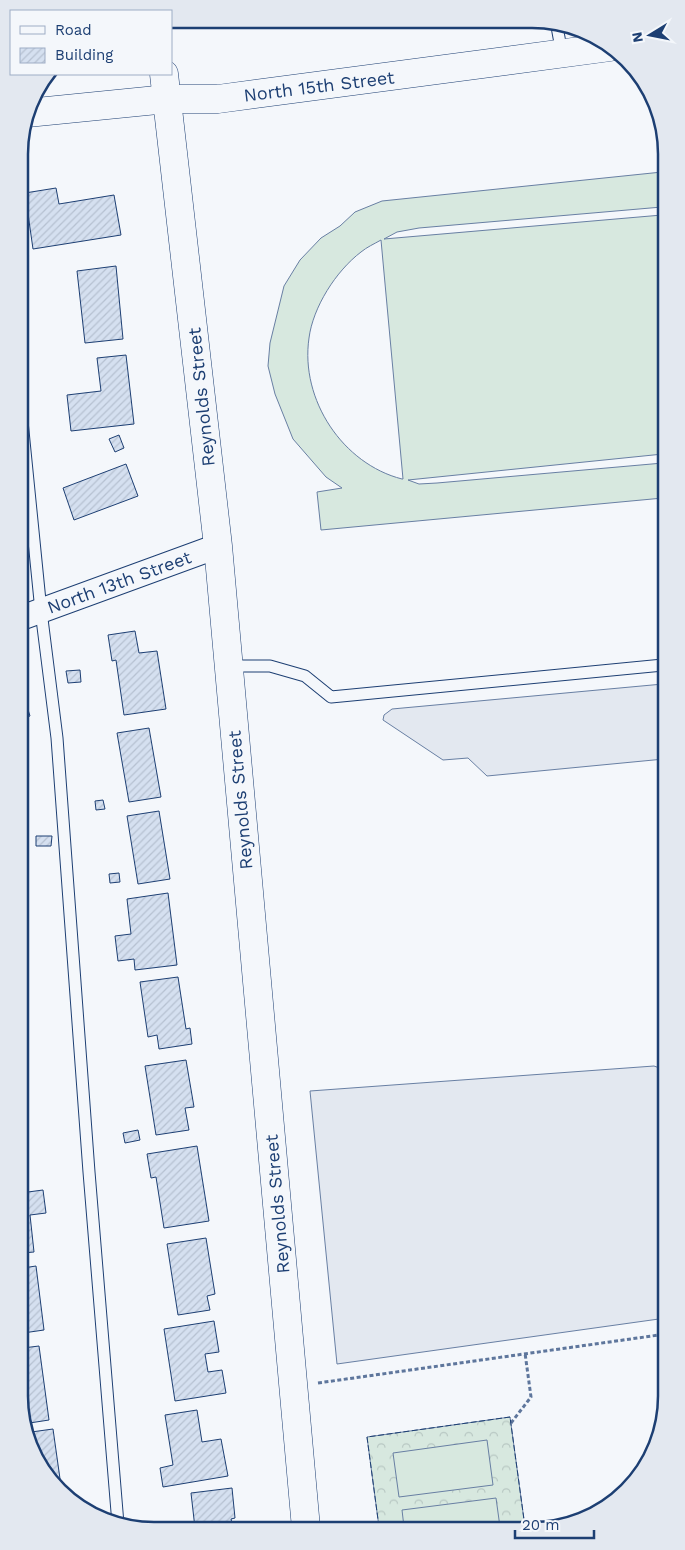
<svg xmlns="http://www.w3.org/2000/svg" width="685" height="1550" viewBox="0 0 685 1550" font-family="'Work Sans',sans-serif">
<style>
.forest{fill:url(#forest-crowns);stroke:#687fa3}
.pitch{fill:#d7e8df;stroke:#687fa3;fill-rule:evenodd}
.parking{fill:#e3e8f0;stroke:#687fa3}
.building{fill:url(#building-hatch);stroke:#1d3f73}
.lines{fill:none;stroke-linecap:round;stroke-linejoin:round}
.lane-casing{stroke:#1d3f73;stroke-width:13}
.street-casing{stroke:#1d3f73;stroke-width:26}
.secondary-casing{stroke:#1d3f73;stroke-width:29}
.path{stroke:#5e769c;stroke-width:3;stroke-dasharray:4 2.5;stroke-linecap:butt}
.lane{stroke:#f4f7fb;stroke-width:11}
.street{stroke:#f4f7fb;stroke-width:24}
.secondary{stroke:#f4f7fb;stroke-width:28}
.fence{stroke:#1d3f73;stroke-width:1;stroke-dasharray:6 2.5;stroke-linecap:butt}
.labels{text-anchor:middle;dominant-baseline:central;stroke-width:4;stroke-linejoin:round;paint-order:stroke}
.street-label{font-size:18px;fill:#1d3f73;stroke:#f4f7fb}
.rim{fill:none;stroke:#1d3f73;stroke-width:2.5}
</style>
<defs>
<pattern id="forest-crowns" width="20" height="18" patternUnits="userSpaceOnUse" patternTransform="scale(1.25)"><rect width="20" height="18" fill="#d7e8df"/><path d="M2 6a3 3 0 1 1 6 0M12 15a3 3 0 1 1 6 0" fill="none" stroke="#b8c8c3"/></pattern>
<pattern id="building-hatch" width="6" height="6" patternUnits="userSpaceOnUse" patternTransform="scale(1.25)"><rect width="6" height="6" fill="#d5e0f0"/><path d="M-1 1l2-2M0 6l6-6M5 7l2-2" fill="none" stroke="#b6c1d1"/></pattern>
</defs>
<rect width="100%" height="100%" fill="#f4f7fb"/>
<path class="forest" d="M510 1417 525 1527H379L367 1437Z"/>
<g class="pitch">
<path d="M662 172V207L419 228 397 232 384 239 662 215 663 454 408 480 419 484 437 483 663 463V498L321 530 317 492 342 488 326 477 293 439 275 394 268 366 270 343 284 286 300 260 321 238 340 226 355 212 382 201ZM381 240 403 479H402C343 464 300 400 309 338 313 307 336 271 361 252 367 247 374 244 381 240Z"/>
<path d="M487 1440 493 1485 399 1497 393 1453Z"/>
<path d="M496 1498 500 1527H404L402 1510Z"/>
</g>
<g class="parking">
<path d="M663 684 664 759 487 776 468 758 443 760 383 720 384 715 392 709Z"/>
<path d="M654 1066 665 1070 666 1318 337 1364 310 1091Z"/>
</g>
<g class="building">
<path d="M56 188 59 204 114 195 121 235 33 249 25 193Z"/>
<path d="M116 266 123 339 85 343 77 271Z"/>
<path d="M126 355 134 424 71 431 67 395 101 391 97 358Z"/>
<path d="M119 435 124 448 115 452 109 439Z"/>
<path d="M126 464 138 496 74 520 63 488Z"/>
<path d="M135 631 139 653 157 651 166 709 124 715 116 660 112 661 108 635Z"/>
<path d="M80 670 81 682 68 683 66 671Z"/>
<path d="M21 687 30 716 21 719Z"/>
<path d="M149 728 161 797 129 802 117 733Z"/>
<path d="M103 800 105 809 96 810 95 801Z"/>
<path d="M159 811 170 879 138 884 127 816Z"/>
<path d="M36 836H52L51 846H36Z"/>
<path d="M119 873 120 882 110 883 109 874Z"/>
<path d="M168 893 177 965 135 970 134 959 118 961 115 936 131 934 127 899Z"/>
<path d="M178 977 186 1029 190 1028 192 1044 159 1049 157 1035 148 1037 140 982Z"/>
<path d="M186 1060 194 1107 185 1108 189 1130 156 1135 145 1066Z"/>
<path d="M138 1130 140 1140 125 1143 123 1133Z"/>
<path d="M197 1146 209 1221 164 1228 156 1177 151 1178 147 1154Z"/>
<path d="M25 1174 28 1192 43 1190 46 1213 30 1215 34 1252 23 1253V1175Z"/>
<path d="M206 1238 215 1294 207 1296 210 1310 178 1315 167 1244Z"/>
<path d="M36 1266 44 1330 23 1333V1268Z"/>
<path d="M214 1321 219 1352 205 1354 208 1372 222 1370 226 1393 175 1401 164 1329Z"/>
<path d="M39 1346 49 1420 23 1424V1348Z"/>
<path d="M197 1410 202 1442 221 1439 228 1476 163 1487 160 1468 173 1465 165 1415Z"/>
<path d="M53 1429 62 1493 24 1433Z"/>
<path d="M232 1488 235 1518 231 1519 233 1528H195L191 1493Z"/>
</g>
<g class="lines">
<defs>
<g id="lane">
<path d="M556 21 562 54"/>
<path d="M20 401 41 611 57 738 89 1172 118 1524"/>
<path d="M228 666H270L305 676 331 697 663 665"/>
</g>
<path id="street" d="M21 618 218 546"/>
<g id="secondary">
<path d="M164 74 218 546 306 1528"/>
<path d="M27 113 167 99H218L610 47"/>
</g>
</defs>
<use href="#lane" class="lane-casing"/>
<use href="#street" class="street-casing"/>
<use href="#secondary" class="secondary-casing"/>
<g class="path">
<path d="M660 1059 665 1060"/>
<path d="M318 1383 666 1334"/>
<path d="M511 1423 531 1397 525 1353"/>
</g>
<use href="#lane" class="lane"/>
<use href="#street" class="street"/>
<use href="#secondary" class="secondary"/>
<path class="fence" d="M379 1527 367 1437 510 1417 525 1527"/>
</g>
<g class="labels">
<g class="street-label">
<text transform="translate(319 86) rotate(-7)">North 15th Street</text>
<text transform="translate(201 397) rotate(-96)">Reynolds Street</text>
<text transform="translate(119 582) rotate(-20)">North 13th Street</text>
<text transform="translate(240 800) rotate(-95)">Reynolds Street</text>
<text transform="translate(277 1204) rotate(-95)">Reynolds Street</text>
</g>
</g>
<path d="M0 0H685V1550H0ZM154 28H532A126 126 0 0 1 658 154V1396A126 126 0 0 1 532 1522H154A126 126 0 0 1 28 1396V154A126 126 0 0 1 154 28Z" fill="#e3e8f0" fill-rule="evenodd"/>
<path class="rim" d="M154 28H532A126 126 0 0 1 658 154V1396A126 126 0 0 1 532 1522H154A126 126 0 0 1 28 1396V154A126 126 0 0 1 154 28Z"/>
<rect x="10" y="10" width="162" height="65" fill="#f4f7fb" stroke="#9eadc5"/>
<rect x="20" y="26" width="25" height="8" fill="#f4f7fb" stroke="#9eadc5"/>
<text x="55" y="35" font-size="15" fill="#1d3f73">Road</text>
<rect x="20" y="48" width="25" height="15" fill="url(#building-hatch)" stroke="#9eadc5"/>
<text x="55" y="60" font-size="15" fill="#1d3f73">Building</text>
<g transform="translate(650 35) rotate(260)" stroke="#f4f7fb" stroke-width="4" paint-order="stroke">
<path d="M0-4L9 19L0 12L-9 19Z" fill="#1d3f73"/>
<text y="-8" font-size="14" font-weight="bold" text-anchor="middle" fill="#1d3f73">N</text>
</g>
<path d="M515 1530v8h79v-8" fill="none" stroke="#1d3f73" stroke-width="2.5"/>
<text x="522" y="1530" font-size="15" fill="#1d3f73" stroke="#f4f7fb" stroke-width="4" paint-order="stroke">20 m</text>
</svg>
